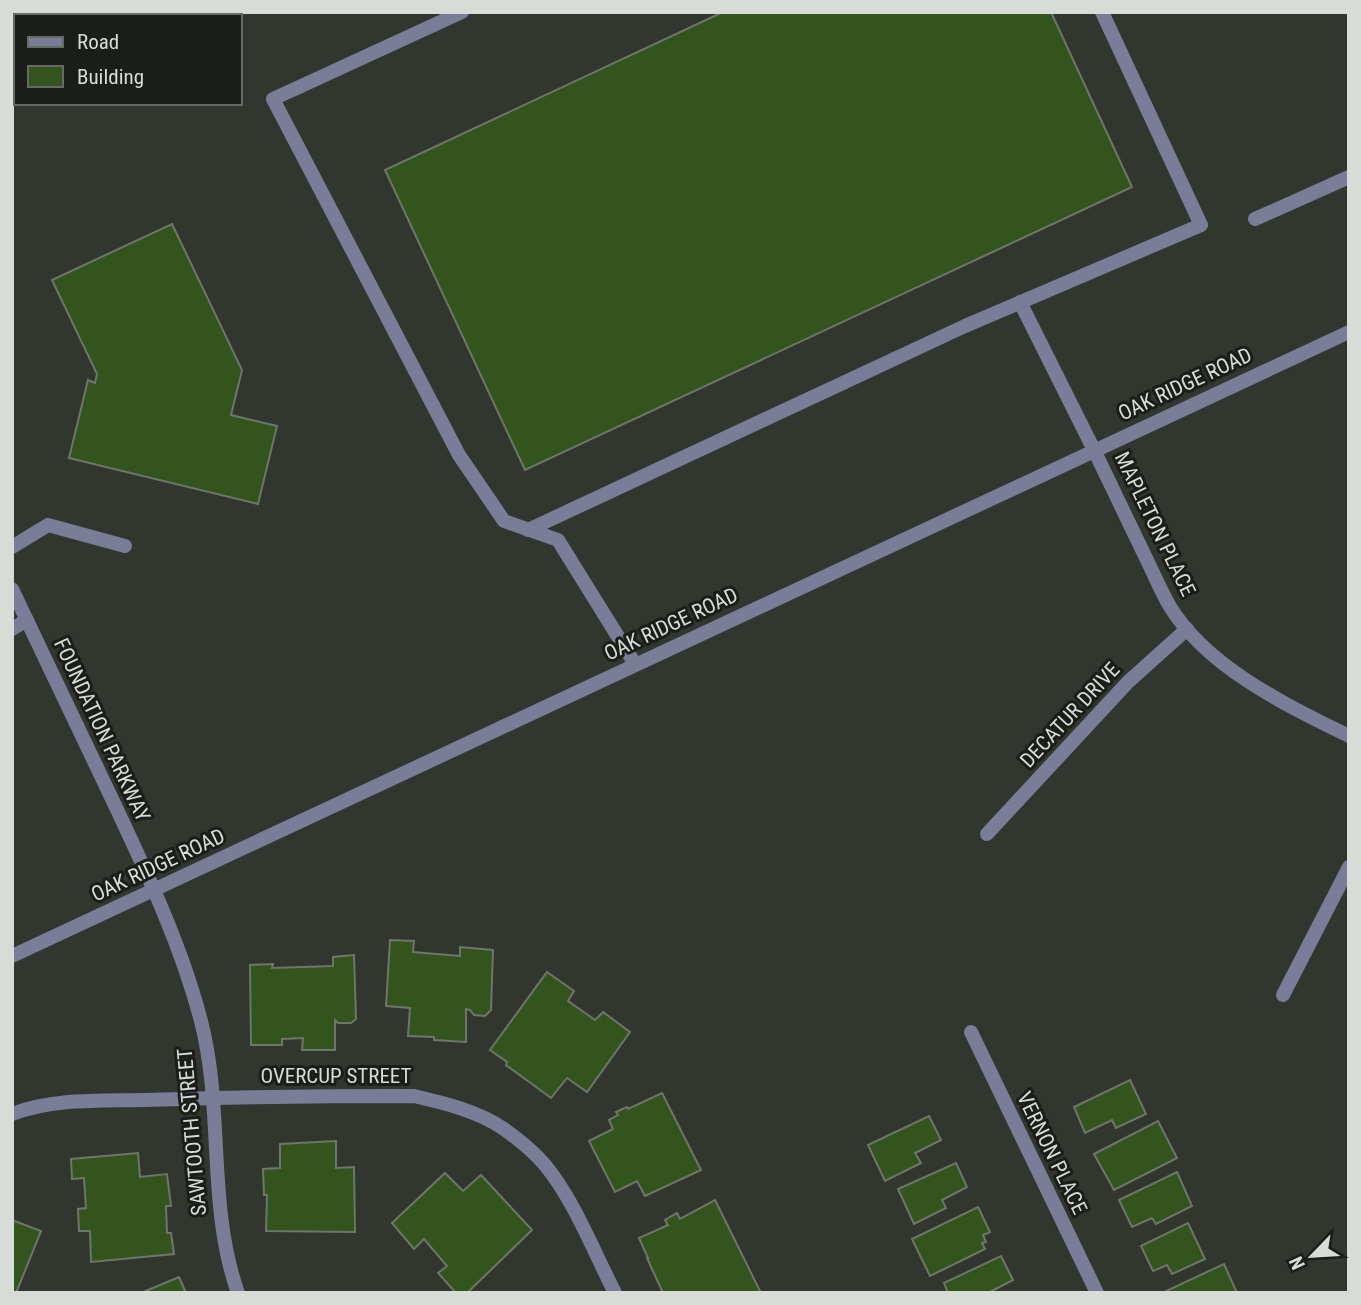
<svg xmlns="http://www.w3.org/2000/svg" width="1361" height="1305" viewBox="0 0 1361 1305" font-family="'Roboto Condensed',sans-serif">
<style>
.building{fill:#33541d;stroke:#6e766b;stroke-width:2}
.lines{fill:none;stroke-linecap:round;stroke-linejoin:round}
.service{stroke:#797d98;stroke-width:14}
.minor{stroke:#797d98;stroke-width:14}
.tertiary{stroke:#797d98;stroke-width:14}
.labels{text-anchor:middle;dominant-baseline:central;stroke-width:6;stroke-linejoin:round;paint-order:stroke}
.street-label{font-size:21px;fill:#d8dcd6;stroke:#1b1d19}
</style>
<rect width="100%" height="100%" fill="#31372e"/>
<g class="building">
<path d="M723 12H1051L1132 187 525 470 385 170Z"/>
<path d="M172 224 242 370 231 415 277 426 258 504 69 458 88 380 95 383 97 374 52 280Z"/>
<path d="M390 940 414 941 413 952 460 956V947L493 950 491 1010 485 1016 474 1015 470 1010 466 1009V1042L434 1040V1037L408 1036 410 1008 386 1006Z"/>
<path d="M354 955 356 1019 351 1023H338L335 1020V1050H302L303 1038 282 1039V1045H251L250 965 273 964 272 968 333 966V957Z"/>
<path d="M547 972 574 991 568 1001 595 1020 603 1012 630 1032 587 1092 567 1078 551 1098 506 1065 507 1062 490 1050Z"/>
<path d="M1130 1080 1146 1114 1116 1128 1112 1120 1085 1133 1074 1107Z"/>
<path d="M662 1093 701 1170 645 1196 637 1181 615 1192 589 1141 613 1129 609 1120 618 1115 616 1112 627 1107 628 1109Z"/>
<path d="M929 1116 941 1140 915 1153 921 1163 885 1181 868 1145Z"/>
<path d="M1158 1121 1177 1158 1114 1190 1094 1154Z"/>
<path d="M336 1141V1168L354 1167 355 1232 266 1231 267 1195H264L263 1169 280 1168V1144Z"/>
<path d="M138 1153 140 1177 167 1174 171 1206H166L167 1233H171L174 1254 91 1262 90 1231H79L78 1209 86 1208 84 1178 72 1179 71 1159Z"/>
<path d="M956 1163 967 1187 942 1200 946 1208 914 1224 898 1189Z"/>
<path d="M1177 1172 1192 1206 1156 1224 1152 1218 1132 1227 1119 1200Z"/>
<path d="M445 1173 463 1191 481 1175 532 1230 467 1293H456L438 1273 447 1266 424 1239 414 1249 392 1223Z"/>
<path d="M715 1200 760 1291 756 1293H663L647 1258H648L639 1238 668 1225 665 1220 677 1213 680 1219Z"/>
<path d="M978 1207 990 1232 983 1235 986 1242 982 1243 985 1249 930 1276 912 1239Z"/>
<path d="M12 1220 41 1231 16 1293H12Z"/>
<path d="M1188 1223 1205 1259 1172 1274 1167 1265 1153 1271 1141 1246Z"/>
<path d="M1001 1256 1013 1280 988 1293H948L944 1283Z"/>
<path d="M1224 1264 1237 1293H1165L1164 1292Z"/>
<path d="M179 1277 186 1293H141Z"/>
</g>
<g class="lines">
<g class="service">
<path d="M462 12 273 99 459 455 504 521 558 540 635 664"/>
<path d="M1255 219 1349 177"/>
<path d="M1020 302 1094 450"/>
<path d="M528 530 965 326 1201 225 1102 12"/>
<path d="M12 547 48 525 125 546"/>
<path d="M12 629 27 620"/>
</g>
<g class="minor">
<path d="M1094 450C1111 485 1128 521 1145 556 1153 572 1160 589 1169 605 1206 667 1286 705 1349 736"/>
<path d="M12 589C46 659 79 729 112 799 146 871 181 944 201 1021 224 1110 207 1206 238 1293"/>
<path d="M987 834 1128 682 1187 629"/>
<path d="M1283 995 1349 867"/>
<path d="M971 1032 1097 1293"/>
<path d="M12 1114C54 1098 101 1101 145 1100 235 1097 324 1096 414 1096 444 1103 478 1111 504 1129 518 1139 534 1152 545 1165 574 1200 594 1252 615 1293"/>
</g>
<path class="tertiary" d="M12 956 1349 332"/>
</g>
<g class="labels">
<g class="street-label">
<text transform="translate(1185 384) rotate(-25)">OAK RIDGE ROAD</text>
<text transform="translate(1155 524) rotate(64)">MAPLETON PLACE</text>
<text transform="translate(671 624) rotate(-25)">OAK RIDGE ROAD</text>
<text transform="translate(1070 715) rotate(-47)">DECATUR DRIVE</text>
<text transform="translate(102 730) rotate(65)">FOUNDATION PARKWAY</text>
<text transform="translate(158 865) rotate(-25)">OAK RIDGE ROAD</text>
<text x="336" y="1076">OVERCUP STREET</text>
<text transform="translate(192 1132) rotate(-95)">SAWTOOTH STREET</text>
<text transform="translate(1052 1153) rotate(64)">VERNON PLACE</text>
</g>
</g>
<rect width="1361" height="1305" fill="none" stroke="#d8dcd6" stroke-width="28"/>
<rect x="14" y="14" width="228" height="91" fill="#1b1d19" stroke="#676965" stroke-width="2"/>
<rect x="28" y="37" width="35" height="10" fill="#797d98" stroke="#676965" stroke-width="2"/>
<text x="77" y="49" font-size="21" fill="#d8dcd6">Road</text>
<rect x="28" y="66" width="35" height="21" fill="#33541d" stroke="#676965" stroke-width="2"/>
<text x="77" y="84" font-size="21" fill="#d8dcd6">Building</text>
<g transform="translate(1312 1256) rotate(245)" stroke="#1b1d19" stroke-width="5" paint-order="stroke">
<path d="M0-5L12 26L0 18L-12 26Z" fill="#d8dcd6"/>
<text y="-10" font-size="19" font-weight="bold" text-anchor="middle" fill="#d8dcd6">N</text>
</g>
</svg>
